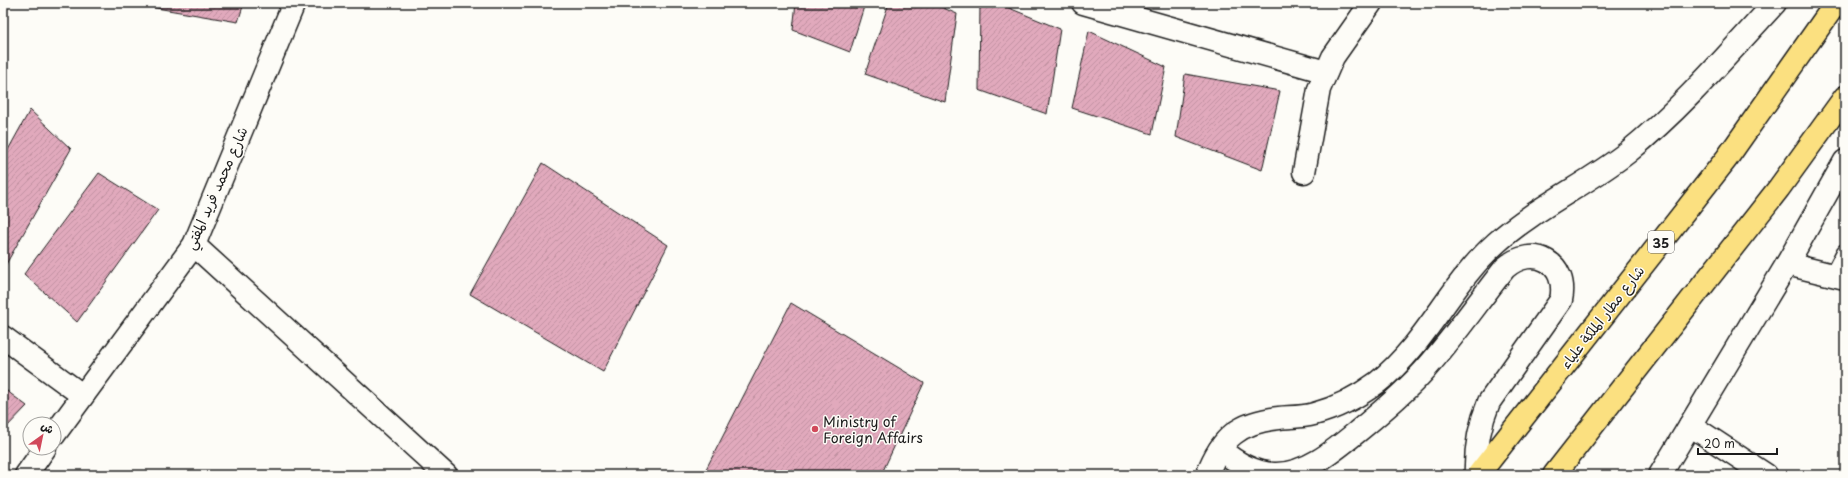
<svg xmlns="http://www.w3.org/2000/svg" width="1848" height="478" viewBox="0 0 1848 478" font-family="'Playpen Sans','Playpen Sans Arabic',sans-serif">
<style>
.building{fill:url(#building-hatch);stroke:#1c1c1c}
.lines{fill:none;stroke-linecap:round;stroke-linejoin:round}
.service-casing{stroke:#1c1c1c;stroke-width:19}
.minor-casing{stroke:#1c1c1c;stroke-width:25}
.tertiary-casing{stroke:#1c1c1c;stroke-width:25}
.motorway-casing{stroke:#1c1c1c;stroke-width:25}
.service{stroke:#fdfcf7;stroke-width:16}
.minor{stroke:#fdfcf7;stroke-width:22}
.tertiary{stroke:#fdfcf7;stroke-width:22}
.motorway{stroke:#fbe080;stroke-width:22}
.poi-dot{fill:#d1495b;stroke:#fdfcf7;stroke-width:1.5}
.labels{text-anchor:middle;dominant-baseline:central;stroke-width:3;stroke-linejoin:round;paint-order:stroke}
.shield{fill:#fdfcf7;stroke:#605f5e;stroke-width:1}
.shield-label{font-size:13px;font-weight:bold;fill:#1c1c1c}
.street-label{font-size:14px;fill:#1c1c1c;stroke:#fdfcf7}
.poi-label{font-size:14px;fill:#1c1c1c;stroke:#fdfcf7;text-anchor:start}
</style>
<defs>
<pattern id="building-hatch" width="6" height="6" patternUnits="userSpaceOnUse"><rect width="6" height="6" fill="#e1a9bc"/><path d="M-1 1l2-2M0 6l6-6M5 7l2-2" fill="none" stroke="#c091a1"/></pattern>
</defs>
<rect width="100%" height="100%" fill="#fdfcf7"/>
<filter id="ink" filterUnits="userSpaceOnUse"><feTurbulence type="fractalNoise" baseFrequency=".025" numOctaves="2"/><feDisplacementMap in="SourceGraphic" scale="8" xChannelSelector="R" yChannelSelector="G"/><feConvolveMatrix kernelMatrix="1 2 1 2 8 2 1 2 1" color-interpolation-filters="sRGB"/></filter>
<g filter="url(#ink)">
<g class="building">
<path d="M139 3H244L238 22 139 5Z"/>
<path d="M796 3H865L850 52 793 30Z"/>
<path d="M889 3H932L957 14 945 102 865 74Z"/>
<path d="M980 3H997L1060 29 1047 114 979 90Z"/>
<path d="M1089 31 1166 67 1152 134 1072 108Z"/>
<path d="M1185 74 1280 91 1262 170 1176 137Z"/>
<path d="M30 110 71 149 5 266 3 265V159Z"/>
<path d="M543 163 668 245 603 372 470 294Z"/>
<path d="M99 173 158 210 77 322 24 274Z"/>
<path d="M791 303 924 383 881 475H703Z"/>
<path d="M3 388 27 406 3 431Z"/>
</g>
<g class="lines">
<defs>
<path id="service" d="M1833 275 1845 252"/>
<g id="minor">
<path d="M1083 3 1326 72"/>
<path d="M1304 172 1319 89 1333 57 1371 3"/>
<path d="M194 245 446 475"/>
<path d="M1787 264 1845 278"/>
<path d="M3 337 82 395"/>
<path d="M1690 425 1766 475"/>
<path d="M54 435 194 245 294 3"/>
<path d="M26 475 45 448"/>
</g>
<g id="tertiary">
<path d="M1220 449C1236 463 1253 473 1274 474 1305 475 1334 451 1357 432 1379 414 1402 395 1422 373 1452 340 1477 303 1505 268 1533 243 1569 263 1561 300L1489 402C1479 426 1475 449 1476 475"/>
<path d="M1207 475C1221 437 1240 422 1279 418 1290 417 1303 417 1314 414 1337 408 1359 396 1378 382 1426 344 1451 283 1496 243 1536 207 1586 185 1628 152 1682 108 1728 54 1775 3"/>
<path d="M1660 475 1787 264 1845 161"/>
</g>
<g id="motorway">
<path d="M1478 475 1727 158 1836 3"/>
<path d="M1554 475 1779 188 1845 97"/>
</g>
</defs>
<use href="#service" class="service-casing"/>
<use href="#minor" class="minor-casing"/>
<use href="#tertiary" class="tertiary-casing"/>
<use href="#motorway" class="motorway-casing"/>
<use href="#service" class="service"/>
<use href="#minor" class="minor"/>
<use href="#tertiary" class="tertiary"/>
<use href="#motorway" class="motorway"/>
</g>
</g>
<circle class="poi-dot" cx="815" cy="429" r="4"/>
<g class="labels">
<rect class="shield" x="1648" y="231" width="26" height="22" rx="3"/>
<g class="shield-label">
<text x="1661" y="242">35</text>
</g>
<g class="street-label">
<text transform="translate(216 188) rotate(-66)">شارع محمد فريد المفتي</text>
<text transform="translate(1602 317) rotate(-52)">شارع مطار الملكة علياء</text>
</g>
<g class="poi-label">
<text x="823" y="421">Ministry of<tspan x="823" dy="16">Foreign Affairs</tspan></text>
</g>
</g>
<rect width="1848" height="478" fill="none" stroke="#fdfcf7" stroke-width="16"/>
<rect x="8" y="8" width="1832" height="462" fill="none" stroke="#1c1c1c" stroke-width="1.5" filter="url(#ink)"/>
<g transform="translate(42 436) rotate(33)"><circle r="19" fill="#fdfcf7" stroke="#a3a29f"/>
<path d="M0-3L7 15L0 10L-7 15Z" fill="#d1495b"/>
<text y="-6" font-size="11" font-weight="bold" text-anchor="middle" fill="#1c1c1c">ش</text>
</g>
<path d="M1698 448v6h79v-6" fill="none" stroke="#1c1c1c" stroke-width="2"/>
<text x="1704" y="448" font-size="12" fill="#1c1c1c" stroke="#fdfcf7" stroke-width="3" paint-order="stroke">20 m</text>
</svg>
